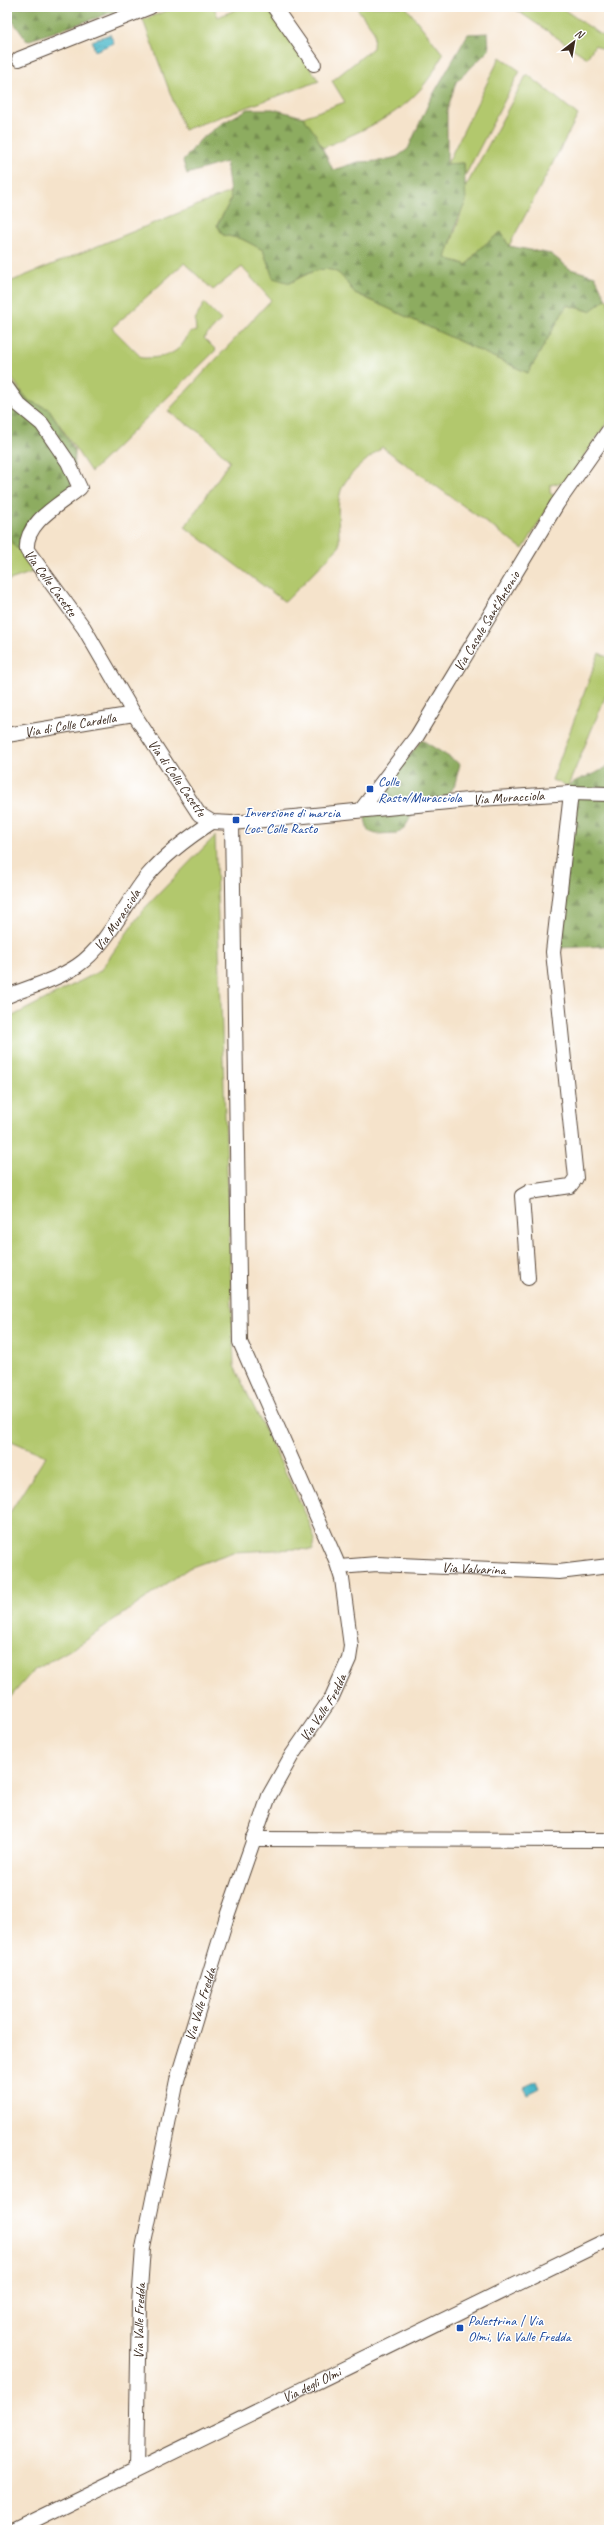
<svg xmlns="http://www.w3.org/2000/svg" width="616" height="2537" viewBox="0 0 616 2537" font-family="Caveat,sans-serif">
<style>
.green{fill:#b2c86d;stroke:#767946}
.forest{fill:url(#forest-firs);stroke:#646b3f}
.water{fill:url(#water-waves);stroke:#447274}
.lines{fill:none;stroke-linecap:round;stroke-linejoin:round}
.minor-casing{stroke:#574638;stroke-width:16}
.minor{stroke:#fff;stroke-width:14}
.transit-dot{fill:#1a4fb4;stroke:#fff;stroke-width:1.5}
.labels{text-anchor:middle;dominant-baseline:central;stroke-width:3;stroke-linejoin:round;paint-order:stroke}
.street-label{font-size:14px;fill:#3b2a1e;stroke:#fff}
.transit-label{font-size:14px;fill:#164399;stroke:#fff;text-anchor:start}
</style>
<defs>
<pattern id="forest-firs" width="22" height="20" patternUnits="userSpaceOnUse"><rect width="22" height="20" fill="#8dac60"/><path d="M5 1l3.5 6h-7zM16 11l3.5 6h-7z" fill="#748c4f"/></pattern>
<pattern id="water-waves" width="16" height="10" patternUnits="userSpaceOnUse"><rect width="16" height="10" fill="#4eb9cb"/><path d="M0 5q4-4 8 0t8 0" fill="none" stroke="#4297a4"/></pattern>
</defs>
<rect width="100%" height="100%" fill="#fff"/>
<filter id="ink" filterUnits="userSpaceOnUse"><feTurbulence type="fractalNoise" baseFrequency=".025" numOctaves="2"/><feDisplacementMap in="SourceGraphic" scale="8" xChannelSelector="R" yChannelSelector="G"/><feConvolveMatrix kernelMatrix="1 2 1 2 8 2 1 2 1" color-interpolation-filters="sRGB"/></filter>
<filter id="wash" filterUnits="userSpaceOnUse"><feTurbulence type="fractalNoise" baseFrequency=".012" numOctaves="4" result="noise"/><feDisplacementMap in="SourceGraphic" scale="16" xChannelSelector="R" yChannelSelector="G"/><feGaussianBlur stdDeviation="0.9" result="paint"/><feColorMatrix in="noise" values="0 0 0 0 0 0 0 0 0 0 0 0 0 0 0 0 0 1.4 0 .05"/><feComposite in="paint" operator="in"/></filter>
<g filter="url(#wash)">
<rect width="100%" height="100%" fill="#f5e3cb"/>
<g class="green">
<path d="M175 7H214L218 17 242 7H266L319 81 184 130 143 20Z"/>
<path d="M356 7H406L443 54C416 111 377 123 323 148L303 117 345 102 332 81 373 48 374 31Z"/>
<path d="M512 7H560L609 40V53L595 45 587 58Z"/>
<path d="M500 57 520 71 465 176 464 163 447 164Z"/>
<path d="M527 74 578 115 509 246 501 232 479 249 467 265 446 258C452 237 466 208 465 188Z"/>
<path d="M230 192 231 200 217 225 223 235 242 239 263 250 268 263 290 283C303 276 323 263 338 273 344 277 349 287 355 293L528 373 567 305 589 311 606 299 609 301V420L566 482 550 485V493L555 496 523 549 382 447C369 459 344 475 340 494 336 511 340 530 339 547L285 602 185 527 230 461 203 435 168 411 271 300 242 267 213 290 184 263 112 328 142 358C165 358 179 355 189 333L196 331 195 320 204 303 221 320 204 338 216 350 91 472 49 409 29 401 7 372V283Z"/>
<path d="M7 535 16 548 27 550 41 569 7 581Z"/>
<path d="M599 653 609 658V688L568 786 552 780Z"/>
<path d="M215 836 234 1366 308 1519 315 1540 313 1550 295 1549 233 1552 189 1568 82 1643 33 1671 7 1701V1517L46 1456 7 1439V1019L100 971 143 910Z"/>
</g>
<g class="forest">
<path d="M7 7H129L27 41 7 13Z"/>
<path d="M488 33 489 50 456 82 447 111V164L464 163 466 202 458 218 446 258 467 265 479 249 501 232 509 246 551 254 570 269 595 276 606 299 590 311 567 305 528 373 355 293C349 287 344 277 338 273 323 263 303 276 290 283L273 278 263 250 242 239 223 235 217 225 231 200 226 162 187 174 183 161 201 139 221 124 248 109H273L303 117 315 133 333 170 358 162 380 161 397 157 408 149 430 100 468 34Z"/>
<path d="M7 377 29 401 49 409 75 451 74 475 67 499 32 527 27 550 16 548 7 535Z"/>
<path d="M422 740 460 764 454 787 440 802 412 815 405 827 397 833 376 834 368 831 364 814Z"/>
<path d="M607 766 609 767V946L556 948 568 786C580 776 596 776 607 766Z"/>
</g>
<g class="water">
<path d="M110 34 114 43 95 51 92 41Z"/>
<path d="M537 2081 540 2088 528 2094 524 2087Z"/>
</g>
</g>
<g filter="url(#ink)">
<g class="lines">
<defs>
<g id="minor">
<path d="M274 7 314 64"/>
<path d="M19 59 150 7"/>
<path id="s1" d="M7 388 19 405 42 424 68 462 80 488C61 504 24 522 27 550L84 628 134 714 199 814 212 822 232 823 479 799 571 793 609 794"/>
<path id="s2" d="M7 735 134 714"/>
<path id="s3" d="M361 810 417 736 557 504 609 430"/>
<path id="s4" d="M7 996C30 987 56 980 77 966 108 945 125 903 148 875 166 854 189 837 212 822"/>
<path d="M528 1278 522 1196 529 1192 570 1186 576 1178 553 952 571 793"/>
<path id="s5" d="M339 1567 377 1564 559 1572 609 1566"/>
<path d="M253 1839 608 1840"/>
<path id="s6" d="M136 2469 139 2303 143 2248 177 2080 227 1916 269 1796 292 1755 332 1697 349 1659 351 1646 342 1579 336 1560 240 1342 232 823"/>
<path id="s7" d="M14 2530 609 2239"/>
</g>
</defs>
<use href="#minor" class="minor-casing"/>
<use href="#minor" class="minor"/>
</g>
</g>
<g class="transit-dot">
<rect x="366" y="785" width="8" height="8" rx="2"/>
<rect x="232" y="816" width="8" height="8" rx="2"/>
<rect x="456" y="2324" width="8" height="8" rx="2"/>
</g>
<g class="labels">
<g class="street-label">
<text stroke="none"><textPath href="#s1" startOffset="251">Via Colle Casette</textPath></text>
<text stroke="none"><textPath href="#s3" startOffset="227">Via Casale Sant'Antonio</textPath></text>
<text stroke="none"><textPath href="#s2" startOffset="64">Via di Colle Cardella</textPath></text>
<text transform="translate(177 778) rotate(55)">Via di Colle Casette</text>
<text stroke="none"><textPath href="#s1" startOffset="839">Via Muracciola</textPath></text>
<text stroke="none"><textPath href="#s4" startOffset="138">Via Muracciola</textPath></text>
<text stroke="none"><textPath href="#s5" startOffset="135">Via Valvarina</textPath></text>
<text stroke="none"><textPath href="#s6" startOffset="795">Via Valle Fredda</textPath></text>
<text stroke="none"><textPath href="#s6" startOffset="472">Via Valle Fredda</textPath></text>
<text stroke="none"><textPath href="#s6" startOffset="148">Via Valle Fredda</textPath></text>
<text stroke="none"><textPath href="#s7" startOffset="331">Via degli Olmi</textPath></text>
</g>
<g class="transit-label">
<text x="378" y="781">Colle<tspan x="378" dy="16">Rasto/Muracciola</tspan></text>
<text x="244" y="812">Inversione di marcia<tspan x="244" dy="16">Loc. Colle Rasto</tspan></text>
<text x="468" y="2320">Palestrina | Via<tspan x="468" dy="16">Olmi, Via Valle Fredda</tspan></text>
</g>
</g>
<rect width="616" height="2537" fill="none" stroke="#fff" stroke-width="24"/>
<g transform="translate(574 42) rotate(31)" stroke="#ffffff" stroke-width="3" paint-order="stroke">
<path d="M0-3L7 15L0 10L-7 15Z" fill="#3b2a1e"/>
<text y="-6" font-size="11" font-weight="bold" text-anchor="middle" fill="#3b2a1e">N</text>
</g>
</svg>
